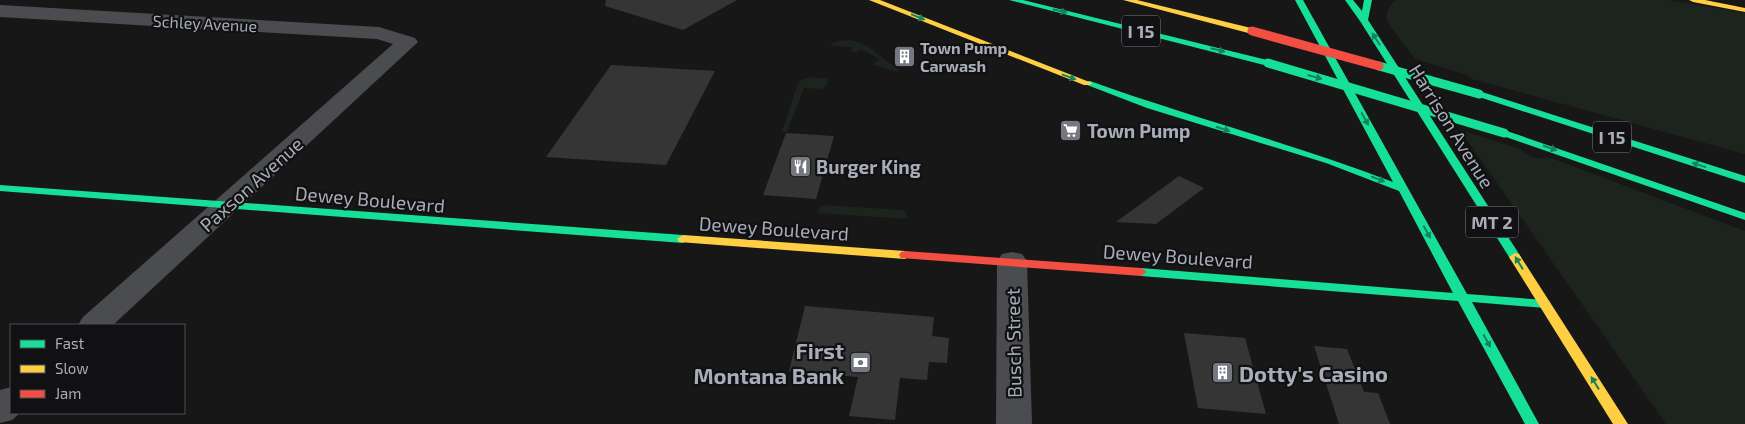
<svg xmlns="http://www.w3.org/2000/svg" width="1745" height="424" viewBox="0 0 1745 424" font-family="'Exo 2',sans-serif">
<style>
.green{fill:#1d241e}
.building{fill:#353536}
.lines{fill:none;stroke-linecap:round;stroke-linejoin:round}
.street{fill:#4b4c50;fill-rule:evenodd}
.fast{fill:#16e098;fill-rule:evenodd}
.slow{fill:#ffcf43;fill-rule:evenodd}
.jam{fill:#f24e42;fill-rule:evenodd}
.fast-bridge{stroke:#16e098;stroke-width:9}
.jam-bridge{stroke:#f24e42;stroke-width:9}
.oneway{fill:#14835c}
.labels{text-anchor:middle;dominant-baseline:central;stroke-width:4.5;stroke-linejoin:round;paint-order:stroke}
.far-street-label{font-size:16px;fill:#a8adb8;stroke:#111113}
.far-poi-label{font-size:16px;font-weight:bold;fill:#a8adb8;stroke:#111113;text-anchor:start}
.shield{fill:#111113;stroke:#7b7e86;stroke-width:1}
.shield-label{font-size:18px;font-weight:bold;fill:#a8adb8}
.street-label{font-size:19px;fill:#a8adb8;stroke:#111113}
.poi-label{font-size:19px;font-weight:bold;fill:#a8adb8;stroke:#111113;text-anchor:start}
.near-poi-label{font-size:22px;font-weight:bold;fill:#a8adb8;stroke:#111113;text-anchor:end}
</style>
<rect width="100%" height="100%" fill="#171717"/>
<g class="green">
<path d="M1396 0H1668L1745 13V154L1472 79 1468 75 1415 59 1389 25 1386 17 1389 7Z"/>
<path d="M852 40 867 46 900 71C892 73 882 65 872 65L880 59 861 49 856 52H851L853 47 829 45 839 41Z"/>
<path d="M812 77 828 79 827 85 822 89 804 88 787 132H782L797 85 803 79Z"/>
<path d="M1460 130 1520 149C1528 158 1538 159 1551 158L1745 231V424H1666Z"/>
<path d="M821 205 902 210 907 214 908 219 818 213Z"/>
</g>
<g class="building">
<path d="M606 0H737L683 30 605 6Z"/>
<path d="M611 65 715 71 666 165 546 157Z"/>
<path d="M786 133 834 136 816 199 763 195Z"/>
<path d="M1179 176 1204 188 1156 224 1116 222Z"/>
<path d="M805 306 934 317 932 336 949 338 947 363 929 362 927 380 900 378 895 420 849 416 858 377 789 371Z"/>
<path d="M1184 333 1245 338 1266 414 1198 408Z"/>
<path d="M1314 346 1347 349 1364 392 1378 393 1390 424H1339Z"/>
</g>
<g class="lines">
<g class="street">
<path d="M0 5 379 27 415 38 418 42 113 325H78L83 317 393 44 377 39 0 17Z"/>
<path d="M1012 252 1022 254 1027 261 1032 424H996L997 261 1002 254Z"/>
<path d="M11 387V413H20L12 420 0 423V390Z"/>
</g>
<g class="fast">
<path d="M1009 0H1023L1271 61 1272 63 1268 66Z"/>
<path d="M1295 0H1303L1467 294 1545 300 1549 301 1551 304 1549 307 1545 308 1472 302 1539 424H1525L1458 301 1141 276 1135 272 1141 268 1453 293 1399 191 1326 163 1147 108 1082 83 1084 81H1090C1190 117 1294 144 1393 182Z"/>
<path d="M1345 0H1353L1362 11 1364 0H1372L1368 20 1521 257 1519 260H1511L1360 21Z"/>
<path d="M1479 91 1745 176V183L1476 96V92Z"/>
<path d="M1504 130 1745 213V220L1500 135 1499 133 1500 131Z"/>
<path d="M0 185 683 235 689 239 683 243 0 191Z"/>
</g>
<g class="slow">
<path d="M869 0H880L1092 83 1090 85H1084Z"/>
<path d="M1123 0H1137L1255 29 1256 31 1252 34Z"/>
<path d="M1689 0H1705L1745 8V12L1693 2Z"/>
<path d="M683 235 905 251 911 255 905 259 679 242 677 239Z"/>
<path d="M1515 253 1519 254 1628 424H1613L1509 257Z"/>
</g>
<path class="jam" d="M905 251 1141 268 1147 272 1141 276 901 258 899 255 901 252Z"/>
<g class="fast-bridge">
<path d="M1268 63 1504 133"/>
<path d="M1379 66 1479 94"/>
</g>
<path class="jam-bridge" d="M1252 31 1379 66"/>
</g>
<defs><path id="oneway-solid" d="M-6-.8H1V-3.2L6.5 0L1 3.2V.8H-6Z" transform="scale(1.25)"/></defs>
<g class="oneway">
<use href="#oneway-solid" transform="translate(1060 11) rotate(13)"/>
<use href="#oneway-solid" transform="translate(918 17) rotate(22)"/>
<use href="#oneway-solid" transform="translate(1376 39) rotate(-123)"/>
<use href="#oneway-solid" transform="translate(1218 50) rotate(14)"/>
<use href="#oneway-solid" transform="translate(1069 77) rotate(20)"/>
<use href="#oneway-solid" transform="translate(1315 77) rotate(16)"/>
<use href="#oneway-solid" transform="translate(1365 119) rotate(61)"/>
<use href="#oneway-solid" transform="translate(1223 129) rotate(18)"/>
<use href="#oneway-solid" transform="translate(1550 148) rotate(19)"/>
<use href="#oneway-solid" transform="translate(1699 165) rotate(-162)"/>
<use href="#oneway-solid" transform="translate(1378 179) rotate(21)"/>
<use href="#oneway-solid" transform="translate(1427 232) rotate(61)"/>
<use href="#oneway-solid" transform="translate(1519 263) rotate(-122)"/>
<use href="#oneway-solid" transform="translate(1487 341) rotate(61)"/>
<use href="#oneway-solid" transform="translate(1595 383) rotate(-122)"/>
</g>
<defs>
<symbol id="building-square" viewBox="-11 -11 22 22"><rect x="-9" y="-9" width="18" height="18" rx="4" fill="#757880" stroke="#111113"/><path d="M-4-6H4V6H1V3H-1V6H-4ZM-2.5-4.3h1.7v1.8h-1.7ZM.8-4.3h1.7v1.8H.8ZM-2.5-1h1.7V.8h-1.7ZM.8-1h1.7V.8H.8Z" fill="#fff"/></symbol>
<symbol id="supermarket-square" viewBox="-11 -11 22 22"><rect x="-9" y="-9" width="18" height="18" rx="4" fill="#757880" stroke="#111113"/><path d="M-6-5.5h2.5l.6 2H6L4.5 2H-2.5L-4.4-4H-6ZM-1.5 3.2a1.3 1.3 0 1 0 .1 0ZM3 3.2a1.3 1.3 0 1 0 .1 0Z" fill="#fff"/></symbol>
<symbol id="restaurant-square" viewBox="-11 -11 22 22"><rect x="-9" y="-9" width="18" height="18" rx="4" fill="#757880" stroke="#111113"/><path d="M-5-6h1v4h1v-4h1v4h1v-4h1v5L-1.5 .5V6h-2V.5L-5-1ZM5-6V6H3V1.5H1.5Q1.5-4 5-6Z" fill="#fff"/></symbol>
<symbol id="bank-square" viewBox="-11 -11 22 22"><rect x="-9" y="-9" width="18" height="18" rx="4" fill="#757880" stroke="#111113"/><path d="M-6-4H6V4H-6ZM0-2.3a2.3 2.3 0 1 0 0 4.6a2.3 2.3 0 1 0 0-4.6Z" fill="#fff"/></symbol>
</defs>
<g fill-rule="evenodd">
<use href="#building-square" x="892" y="44" width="25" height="25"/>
<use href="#supermarket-square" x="1058" y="118" width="25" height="25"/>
<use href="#restaurant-square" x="788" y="154" width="25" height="25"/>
<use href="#bank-square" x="848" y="350" width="25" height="25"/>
<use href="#building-square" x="1210" y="360" width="25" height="25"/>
</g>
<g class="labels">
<g class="far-street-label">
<text transform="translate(205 23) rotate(3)">Schley Avenue</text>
</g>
<g class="far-poi-label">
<text x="920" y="47">Town Pump<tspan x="920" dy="18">Carwash</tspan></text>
</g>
<g class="shield">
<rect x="1122" y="15.5" width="38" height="31" rx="4"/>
<rect x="1593" y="121.5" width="38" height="31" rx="4"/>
<rect x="1466" y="206.5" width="52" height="31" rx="4"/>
</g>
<g class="shield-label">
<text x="1141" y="31">I 15</text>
<text x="1612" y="137">I 15</text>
<text x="1492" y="222">MT 2</text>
</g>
<g class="street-label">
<text transform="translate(1452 126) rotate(58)">Harrison Avenue</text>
<text transform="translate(251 184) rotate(-42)">Paxson Avenue</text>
<text transform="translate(370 199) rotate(5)">Dewey Boulevard</text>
<text transform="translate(774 228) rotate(4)">Dewey Boulevard</text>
<text transform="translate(1178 256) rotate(4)">Dewey Boulevard</text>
<text transform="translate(1013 343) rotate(-91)">Busch Street</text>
</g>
<g class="poi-label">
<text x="1087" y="130">Town Pump</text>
<text x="816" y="166">Burger King</text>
</g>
<g class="near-poi-label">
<text x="844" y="350">First<tspan x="844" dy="25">Montana Bank</tspan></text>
<text x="1239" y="373" text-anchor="start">Dotty's Casino</text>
</g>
</g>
<rect x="10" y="324" width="175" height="90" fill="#111113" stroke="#4d4f55"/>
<rect x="20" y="340" width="25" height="8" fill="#16e098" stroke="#4d4f55"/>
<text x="55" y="349" font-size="15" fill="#a8adb8">Fast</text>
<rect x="20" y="365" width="25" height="8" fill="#ffcf43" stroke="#4d4f55"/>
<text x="55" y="374" font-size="15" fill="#a8adb8">Slow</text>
<rect x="20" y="390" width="25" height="8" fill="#f24e42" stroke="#4d4f55"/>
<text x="55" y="399" font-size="15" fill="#a8adb8">Jam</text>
</svg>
